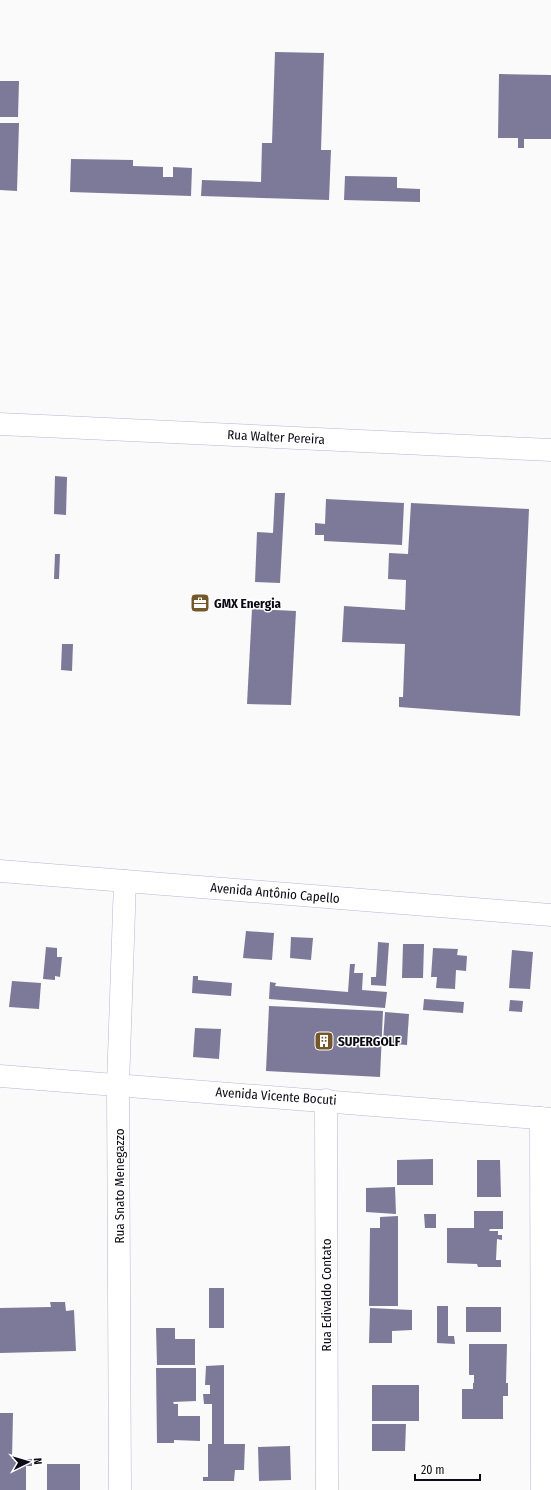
<svg xmlns="http://www.w3.org/2000/svg" width="551" height="1490" viewBox="0 0 551 1490" font-family="'Fira Sans Condensed',sans-serif">
<style>
.building{fill:#7c7a98}
.lines{fill:none;stroke-linecap:round;stroke-linejoin:round}
.minor-casing{stroke:#b7b5d8;stroke-width:23}
.minor{stroke:#fff;stroke-width:22}
.labels{text-anchor:middle;dominant-baseline:central;stroke-width:3;stroke-linejoin:round;paint-order:stroke}
.street-label{font-size:13px;fill:#0b0a15;stroke:#fff}
.poi-label{font-size:13px;font-weight:bold;fill:#0b0a15;stroke:#fff;text-anchor:start}
</style>
<rect width="100%" height="100%" fill="#fafafa"/>
<g class="building">
<path d="M275 52 324 53 321 150H331L329 200 201 196 202 180 261 182 262 143H272Z"/>
<path d="M499 74 551 75V139H524V148H518V138H498Z"/>
<path d="M0 81H19L18 117H0Z"/>
<path d="M0 123H19L17 191 0 190Z"/>
<path d="M71 159 133 160V166L163 167V177H173V167L192 168 191 196 70 192Z"/>
<path d="M345 176 397 177V188L420 189V202L344 200Z"/>
<path d="M55 476 67 477 66 515 54 514Z"/>
<path d="M275 493H285L280 583 255 582 257 532 273 533Z"/>
<path d="M326 499 404 503 402 545 324 541V535H315V523L325 524Z"/>
<path d="M411 503 529 509 520 716 399 707V697H403L405 644 342 642 344 606 405 610 406 580 388 579 389 553 408 554Z"/>
<path d="M55 554H60L59 579H54Z"/>
<path d="M252 609 296 611 291 705 247 704Z"/>
<path d="M62 644H73L72 671 61 670Z"/>
<path d="M246 931 274 933 272 960 243 958Z"/>
<path d="M291 937 313 938 311 960 290 958Z"/>
<path d="M378 942 389 943 386 986 371 985V977H376Z"/>
<path d="M403 944H424L423 978H402Z"/>
<path d="M46 947 57 948V957H62L60 977 55 976V980L43 979Z"/>
<path d="M433 948 458 949 457 955 467 956 466 971 456 970 455 989 436 988 437 977H431Z"/>
<path d="M512 950 533 952 530 989 509 988Z"/>
<path d="M350 964H355L354 973H363L362 990 387 992 385 1008 269 999 270 982 276 983 275 986 348 992Z"/>
<path d="M193 976H198V980L232 983 231 996 192 993Z"/>
<path d="M12 981 41 983 39 1009 9 1007Z"/>
<path d="M424 999 464 1002 463 1013 423 1010Z"/>
<path d="M510 1000 523 1001 522 1012 509 1011Z"/>
<path d="M269 1006 383 1011 380 1077 266 1071Z"/>
<path d="M385 1012 409 1014 407 1045 383 1043Z"/>
<path d="M195 1028 221 1029 219 1059 193 1057Z"/>
<path d="M433 1159V1185H397V1160Z"/>
<path d="M477 1160H500L501 1197H477Z"/>
<path d="M395 1187 396 1214 366 1212V1188Z"/>
<path d="M474 1211H503V1229H490L489 1231H498V1235H502V1240L497 1239 496 1260H501V1267H478L477 1264 447 1263V1228H474Z"/>
<path d="M424 1214H436V1228H425Z"/>
<path d="M398 1216V1306H369L370 1228H380V1217Z"/>
<rect x="209" y="1288" width="15" height="40"/>
<path d="M50 1302H65L66 1311 74 1310 76 1351 0 1353V1308L51 1307Z"/>
<path d="M437 1306H448V1336H454L455 1344 437 1343Z"/>
<rect x="466" y="1307" width="35" height="25"/>
<path d="M370 1308 412 1310V1330L392 1331V1343H369Z"/>
<path d="M156 1328H175V1339H195V1365H157Z"/>
<path d="M469 1344H507L506 1383H508V1396H503V1419H462V1389H473V1383H474V1375H469Z"/>
<path d="M224 1365V1444H245L244 1470H235L234 1481H203V1477H208V1444H212V1404H204L203 1394H210V1385H205L206 1366Z"/>
<path d="M156 1368H196V1401L173 1402 174 1404H178V1416H200V1441L174 1440V1443H157Z"/>
<rect x="372" y="1385" width="47" height="36"/>
<path d="M0 1413H13L12 1459H32V1466H26V1490H0Z"/>
<path d="M372 1424H406L405 1451H372Z"/>
<path d="M290 1446 291 1480 259 1481 258 1447Z"/>
<rect x="47" y="1464" width="33" height="26"/>
</g>
<g class="lines">
<defs>
<g id="minor">
<path d="M0 424 551 450"/>
<path d="M0 871 551 915"/>
<path d="M0 1076 551 1119"/>
<path d="M326 1100 327 1490"/>
<path d="M541 1118 542 1490"/>
<path d="M120 1490 118 1085 125 881"/>
</g>
</defs>
<use href="#minor" class="minor-casing"/>
<use href="#minor" class="minor"/>
</g>
<defs>
<symbol id="office-square" viewBox="-11 -11 22 22"><rect x="-9" y="-9" width="18" height="18" rx="4" fill="#74582b" stroke="#fff"/><path d="M-6-3h4V-5.5h4V-3h4V5H-6ZM-1-4.5V-3h2v-1.5ZM-6 0V1H6V0Z" fill="#fff"/></symbol>
<symbol id="building-square" viewBox="-11 -11 22 22"><rect x="-9" y="-9" width="18" height="18" rx="4" fill="#74582b" stroke="#fff"/><path d="M-4-6H4V6H1V3H-1V6H-4ZM-2.5-4.3h1.7v1.8h-1.7ZM.8-4.3h1.7v1.8H.8ZM-2.5-1h1.7V.8h-1.7ZM.8-1h1.7V.8H.8Z" fill="#fff"/></symbol>
</defs>
<g fill-rule="evenodd">
<use href="#office-square" x="189" y="592" width="22" height="22"/>
<use href="#building-square" x="313" y="1030" width="22" height="22"/>
</g>
<g class="labels">
<g class="street-label">
<text transform="translate(276 437) rotate(3)">Rua Walter Pereira</text>
<text transform="translate(275 893) rotate(5)">Avenida Antônio Capello</text>
<text transform="translate(276 1096) rotate(4)">Avenida Vicente Bocuti</text>
<text transform="translate(119 1186) rotate(-90)">Rua Snato Menegazzo</text>
<text transform="translate(326 1295) rotate(-90)">Rua Edivaldo Contato</text>
</g>
<g class="poi-label">
<text x="214" y="603">GMX Energia</text>
<text x="338" y="1041">SUPERGOLF</text>
</g>
</g>
<g transform="translate(28 1462) rotate(85)" stroke="#ffffff" stroke-width="3" paint-order="stroke">
<path d="M0-3L7 15L0 10L-7 15Z" fill="#0b0a15"/>
<text y="-6" font-size="11" font-weight="bold" text-anchor="middle" fill="#0b0a15">N</text>
</g>
<path d="M415 1474v6h65v-6" fill="none" stroke="#0b0a15" stroke-width="2"/>
<text x="421" y="1474" font-size="12" fill="#0b0a15" stroke="#ffffff" stroke-width="3" paint-order="stroke">20 m</text>
</svg>
